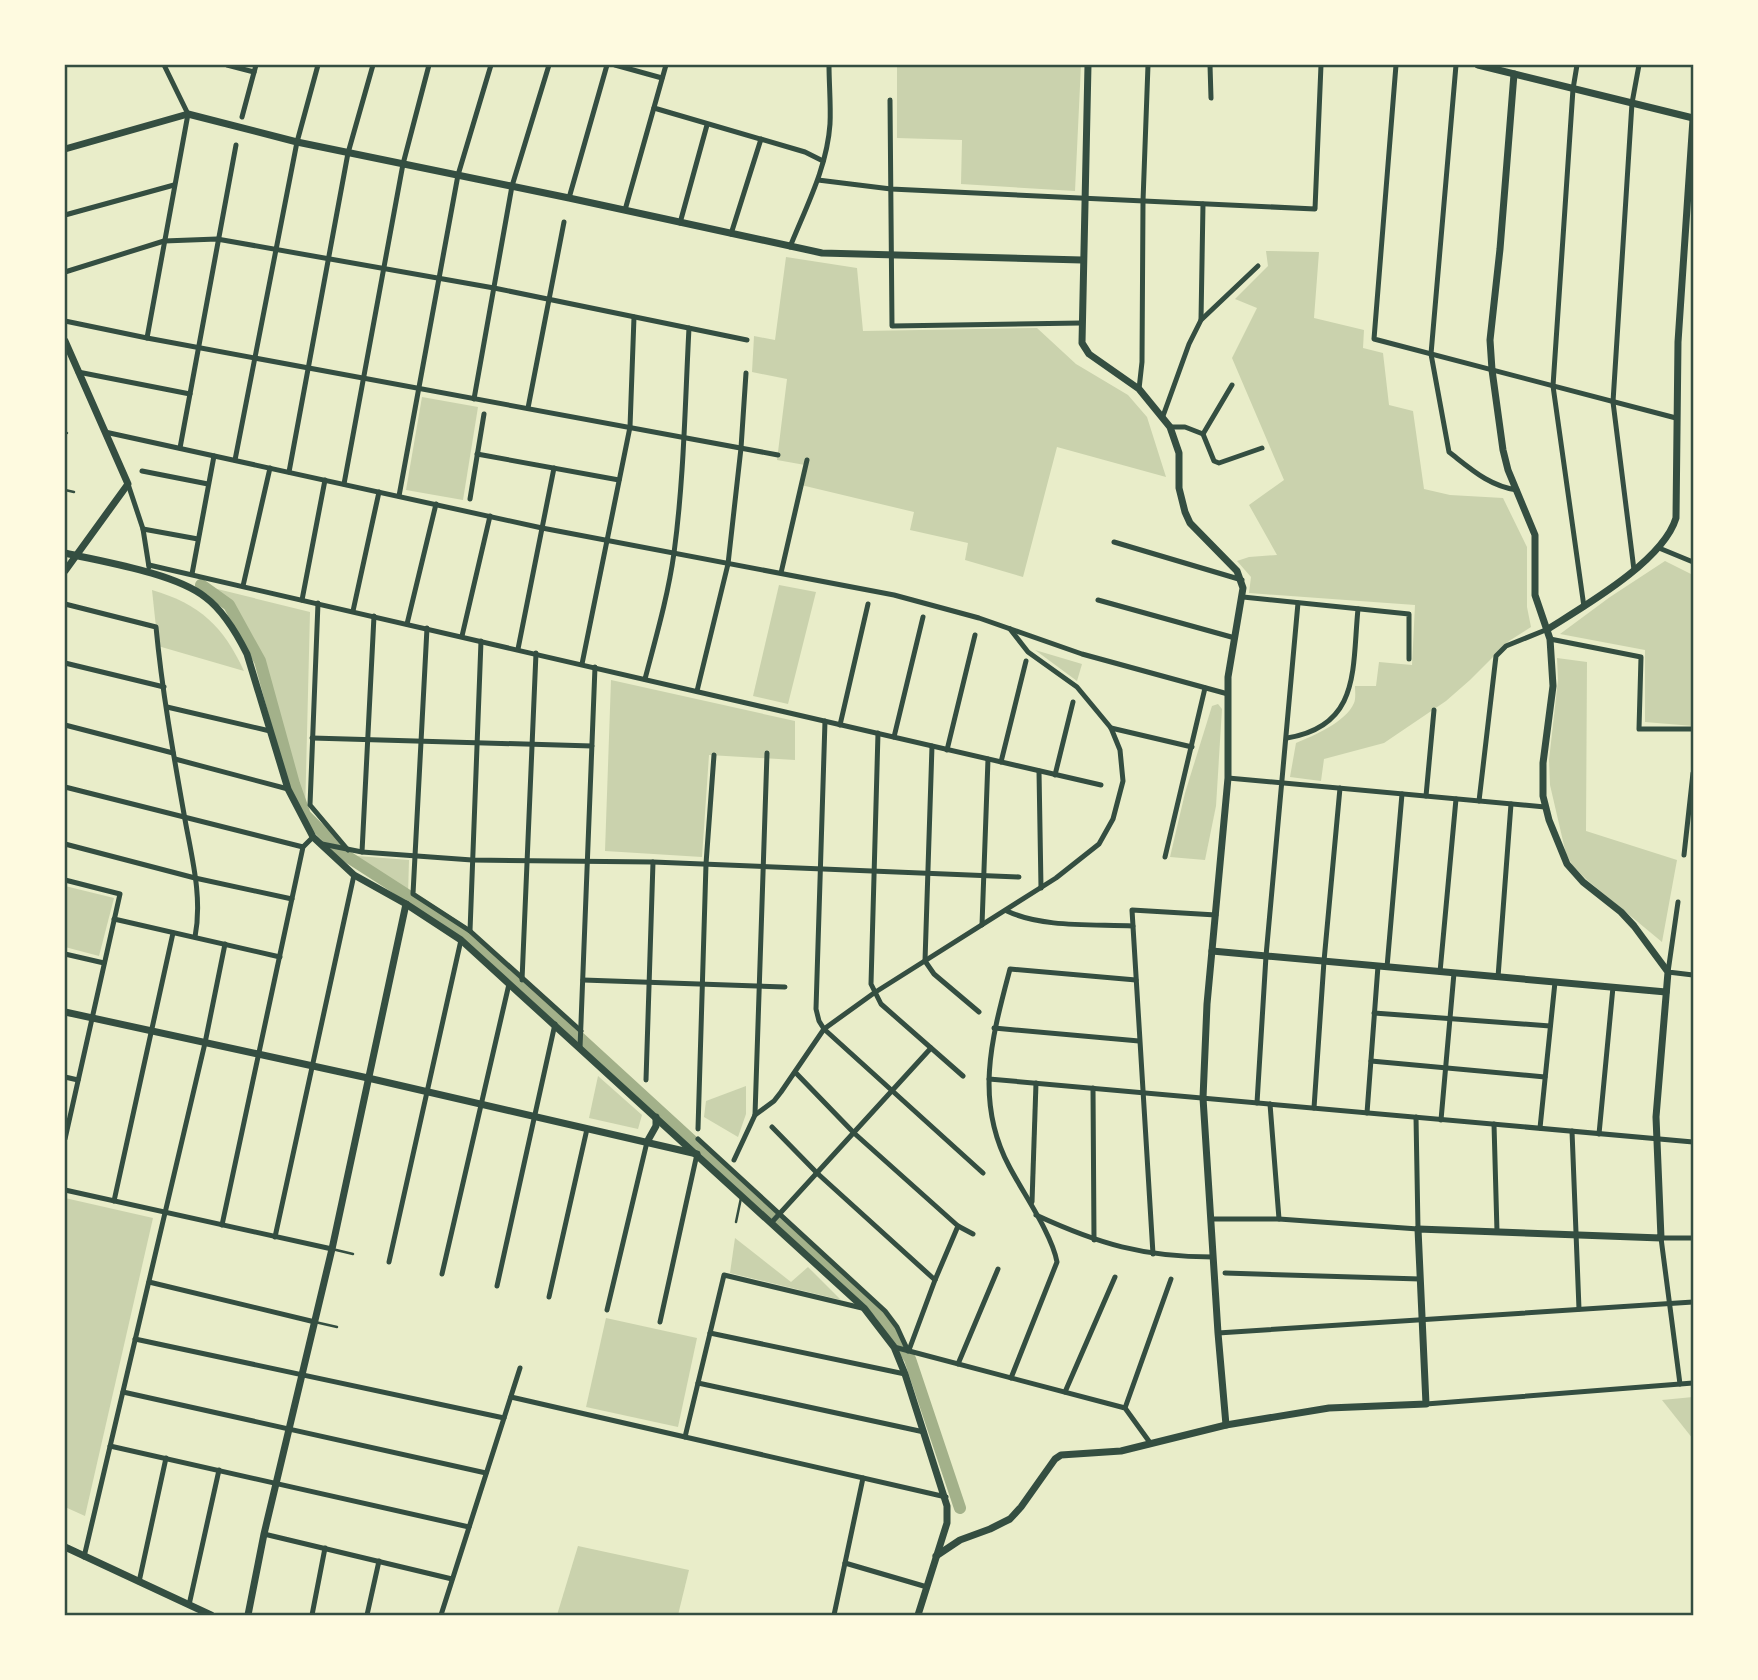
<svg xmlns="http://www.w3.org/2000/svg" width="1758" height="1680" viewBox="0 0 1758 1680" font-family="'Roboto Serif',serif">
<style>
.green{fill:#cad2ad}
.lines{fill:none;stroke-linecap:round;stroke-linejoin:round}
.canal{stroke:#a3b18a;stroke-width:12}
.service{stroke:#344e41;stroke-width:2.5}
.minor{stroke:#344e41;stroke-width:5}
.tertiary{stroke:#344e41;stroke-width:7}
.neatline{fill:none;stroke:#344e41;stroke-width:2.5}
</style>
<rect width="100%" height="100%" fill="#e9edc9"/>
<g class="green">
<path d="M897 65H1081L1075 191 961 184 962 140 897 138Z"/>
<path d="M1266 251 1319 252 1314 318 1364 330 1363 348 1383 353 1389 405 1413 411 1424 489 1450 495 1503 498 1527 547V607L1531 627 1509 641 1470 680 1446 701 1384 743 1324 759 1321 781 1290 777 1296 743C1313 736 1346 722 1354 703 1356 699 1355 690 1355 686H1376L1379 662 1412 665 1415 605 1249 593 1251 577 1237 561 1249 557 1277 555 1249 505 1284 480 1232 358 1257 308 1235 299 1268 266Z"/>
<path d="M786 257 857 268 863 331 1037 328 1076 364 1128 395 1147 417 1166 477 1057 447 1023 577 965 560 968 543 910 530 914 512 801 485 805 465 777 460 787 379 752 372 754 336 775 340Z"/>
<path d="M422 397 478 407 463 500 406 490Z"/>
<path d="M1665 561 1693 575V726L1645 722V650L1560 634 1610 597Z"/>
<path d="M201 585 310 612 305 815 294 784 260 661 229 605Z"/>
<path d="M779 585 816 592 788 704 753 696Z"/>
<path d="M152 590C200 604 223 626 244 671L158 646Z"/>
<path d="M1035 650 1082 664 1077 681Z"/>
<path d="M1557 658 1587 662 1586 831 1677 860 1662 942 1587 880 1573 866 1566 854 1550 785 1549 760 1558 680Z"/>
<path d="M611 680 795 721V760L709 755 702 857 605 851Z"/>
<path d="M1218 704 1222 709 1216 806 1205 860 1170 857 1185 793 1212 706Z"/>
<path d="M345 855 409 860 408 896Z"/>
<path d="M65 886 114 898 99 956 65 947Z"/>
<path d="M598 1076 642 1115 638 1129 589 1118Z"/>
<path d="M746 1086V1114L738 1137 704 1117 706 1101Z"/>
<path d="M65 1198 153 1218 85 1516 65 1507Z"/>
<path d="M735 1238 791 1282 808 1267 841 1300 730 1273Z"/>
<path d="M606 1318 697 1338 678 1427 586 1407Z"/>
<path d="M1693 1397V1439L1662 1400Z"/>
<path d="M578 1546 689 1570 678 1615H557Z"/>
</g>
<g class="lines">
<path class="canal" d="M201 585 229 605 260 661 294 784 305 815 345 855 463 931 880 1313 910 1359 960 1508"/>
<g class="service">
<path d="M65 432 67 433"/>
<path d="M65 490 74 492"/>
<path d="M736 1222 741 1198"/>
<path d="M332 1249 353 1254"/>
<path d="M315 1322 337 1327"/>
</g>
<g class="minor">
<path d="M227 65 254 72"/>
<path d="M615 65 662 78"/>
<path d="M1210 65 1211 98"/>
<path d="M1396 65 1374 339 1676 418"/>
<path d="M1456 65 1431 354 1449 452C1471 469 1489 486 1517 490"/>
<path d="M1577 65 1573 89 1553 386 1584 607"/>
<path d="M890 100 892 326 1081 323"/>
<path d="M654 108 805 152 823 161"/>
<path d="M242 117 256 65"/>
<path d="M818 180 891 189 1315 209 1321 65"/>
<path d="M569 198 607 65"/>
<path d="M625 210 666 65"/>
<path d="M65 215 174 185"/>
<path d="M680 223 707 125"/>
<path d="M731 234 761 139"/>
<path d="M790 247C806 207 827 168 830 124 831 105 829 84 829 65"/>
<path d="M65 272 164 241 217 239 494 288 747 340"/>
<path d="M1201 320 1203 204"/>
<path d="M65 321 147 338 778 455"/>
<path d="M147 338 188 114 164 65"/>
<path d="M78 372 190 394"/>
<path d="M1139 389 1142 362 1143 201 1148 65"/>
<path d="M474 399 512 186 549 65"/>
<path d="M528 408 564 222"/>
<path d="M1163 416 1189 344 1201 320 1258 266"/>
<path d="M1170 427H1185L1203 434 1214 461 1219 463 1262 448"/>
<path d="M105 432 542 528 894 595 979 618 1082 654 1228 694"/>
<path d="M1203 434 1232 385"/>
<path d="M180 448 236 145"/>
<path d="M477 454 619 480"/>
<path d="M235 460 297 142 318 65"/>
<path d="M142 471 208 484"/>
<path d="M289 472 348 153 373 65"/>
<path d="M128 484 143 529 149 567"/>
<path d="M344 484 403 164 429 65"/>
<path d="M399 496 458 175 491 65"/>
<path d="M470 499 484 414"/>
<path d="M143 529 198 539"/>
<path d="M1114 542 1242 580"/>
<path d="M1659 548 1693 562"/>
<path d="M149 565 1101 785"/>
<path d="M1634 570 1613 402 1632 103 1639 65"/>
<path d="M781 573 807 460"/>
<path d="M192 574 214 456"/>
<path d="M243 586 270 468"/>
<path d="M1243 597 1409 614V659"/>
<path d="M302 600 325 480"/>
<path d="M1098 600 1235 638"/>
<path d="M318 603 310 805 348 850"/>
<path d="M65 604 156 627C162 690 173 752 184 814 191 855 203 896 195 937"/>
<path d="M353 611 379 492"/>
<path d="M407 624 436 504"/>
<path d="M427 628 413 894 470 931 581 1031"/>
<path d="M462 636 490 516"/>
<path d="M1550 639 1641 657 1639 729H1693"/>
<path d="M518 649 554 468"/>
<path d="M65 663 164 687"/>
<path d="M582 664 630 427 634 317"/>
<path d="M645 679C656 637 668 596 674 553 684 479 685 403 689 328"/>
<path d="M697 691 728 564 741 448 746 373"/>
<path d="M167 707 270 731"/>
<path d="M825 721 816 1009 819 1021 824 1029 983 1173"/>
<path d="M65 725 173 753"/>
<path d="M840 725 868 604"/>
<path d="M1111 728 1192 747"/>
<path d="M878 733 871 984 881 1004 963 1076"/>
<path d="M894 737 923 617"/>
<path d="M312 738 592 746"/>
<path d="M1287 738C1361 726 1352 668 1358 609"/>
<path d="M932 746 925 961 934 974 979 1012"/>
<path d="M947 750 975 635"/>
<path d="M175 759 288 789"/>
<path d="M1001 762 1026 661"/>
<path d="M1039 771 1041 888"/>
<path d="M1055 775 1073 702"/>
<path d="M1228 778 1545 807"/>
<path d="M65 787 303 847"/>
<path d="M1426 796 1434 710"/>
<path d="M1479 801 1496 656 1506 646 1548 629"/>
<path d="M65 844 195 878 292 899"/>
<path d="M322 844 362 852 472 860 653 862 1019 877"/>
<path d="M362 852 374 616"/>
<path d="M1684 855 1693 773"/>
<path d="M1165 857 1205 688"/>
<path d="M65 880 120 894 65 1139"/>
<path d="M1678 902 1668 972 1693 975"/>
<path d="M1007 911C1042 928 1094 924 1133 926"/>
<path d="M114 919 280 957"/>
<path d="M982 925 988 759"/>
<path d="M470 931 481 641"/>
<path d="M65 954 104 963"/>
<path d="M1387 967 1402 794"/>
<path d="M1440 972 1456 799"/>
<path d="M1498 977 1511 804"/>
<path d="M522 980 536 653"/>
<path d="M583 980 785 987"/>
<path d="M1374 1013 1550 1026"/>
<path d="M994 1028 1139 1041"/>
<path d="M580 1048 595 667"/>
<path d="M1371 1061 1545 1077"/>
<path d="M795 1072 854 1133 958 1226 973 1234"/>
<path d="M65 1077 78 1080"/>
<path d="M989 1079 1693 1142"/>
<path d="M646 1080 653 862"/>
<path d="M1093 1088 1094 1240"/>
<path d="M1257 1103 1266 956 1298 603"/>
<path d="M1270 1104 1279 1219"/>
<path d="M1314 1108 1324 961 1340 788"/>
<path d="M1367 1113 1378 966"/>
<path d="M755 1115 774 1101 781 1092 824 1029 874 993 1056 878 1099 844 1113 819 1123 781 1120 750 1111 728 1077 687 1028 652 1010 629"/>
<path d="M1441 1120 1454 973"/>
<path d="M1494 1124 1497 1232"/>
<path d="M772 1127 817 1173 935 1280"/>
<path d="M1540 1128 1555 982"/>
<path d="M698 1129 706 864 714 755"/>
<path d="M1572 1131 1579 1309"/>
<path d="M1599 1134 1613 987"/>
<path d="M698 1139 885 1311 897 1327 908 1351"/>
<path d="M734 1160 755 1115 767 753"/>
<path d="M65 1190 332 1249"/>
<path d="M114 1201 173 933"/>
<path d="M1032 1202 1036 1083"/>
<path d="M1036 1215C1099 1244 1143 1257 1213 1257"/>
<path d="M1211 1219H1279L1418 1229 1416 1117"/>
<path d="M772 1222 931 1048"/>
<path d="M222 1225 303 847 313 837"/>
<path d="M275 1237 354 875"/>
<path d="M1153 1254 1132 910 1216 915"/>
<path d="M389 1262 461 940"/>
<path d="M1225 1273 1420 1279"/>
<path d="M442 1274 509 984"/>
<path d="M149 1282 315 1322"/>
<path d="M497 1286 555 1024"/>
<path d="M549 1297 587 1129"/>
<path d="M607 1310 647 1142"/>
<path d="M660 1322 697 1154"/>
<path d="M710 1333 905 1374"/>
<path d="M1218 1333 1693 1302"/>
<path d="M135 1339 504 1418"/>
<path d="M894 1347 1125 1408 1151 1444"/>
<path d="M909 1350 935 1280 958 1226"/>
<path d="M958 1364 998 1269"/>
<path d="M1011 1378 1057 1262C1052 1234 1023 1193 1009 1166 974 1100 992 1037 1010 969L1136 980"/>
<path d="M698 1383 924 1432"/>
<path d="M1680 1384 1661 1238H1693"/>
<path d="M123 1392 486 1473"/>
<path d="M1065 1392 1115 1277"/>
<path d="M511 1397 946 1497"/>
<path d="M1426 1404 1693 1383"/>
<path d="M1125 1408 1171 1279"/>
<path d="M685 1437 724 1275 862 1308"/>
<path d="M110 1446 469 1527"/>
<path d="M264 1534 452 1579"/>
<path d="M84 1557 205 1043 225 944"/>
<path d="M845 1563 927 1587"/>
<path d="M139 1582 166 1458"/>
<path d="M189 1605 219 1470"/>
<path d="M312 1615 325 1548"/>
<path d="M367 1615 379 1561"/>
<path d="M441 1615 520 1368"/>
<path d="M834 1615 863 1478"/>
</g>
<g class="tertiary">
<path d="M1088 65 1082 343 1089 354 1139 389 1170 427 1179 453V488L1185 512 1190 523 1237 571 1243 588 1228 677V778L1207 1004 1203 1098 1218 1333 1226 1425"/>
<path d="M1478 65 1693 118"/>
<path d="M65 149 188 114 297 142 569 198 822 253 1082 260"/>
<path d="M65 341 128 484 65 571"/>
<path d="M65 553C104 562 174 573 205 597 224 611 237 634 247 654L288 789 313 837 354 875 406 904 461 940 864 1308 894 1347 905 1374 947 1506V1523L918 1615"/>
<path d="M1548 629C1586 605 1663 561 1676 518L1678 342 1693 119"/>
<path d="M1212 951 1666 992"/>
<path d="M65 1012 368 1078 697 1154"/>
<path d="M647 1142 656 1126V1117"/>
<path d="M65 1547 211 1615"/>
<path d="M936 1556 960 1540 990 1529 1010 1519 1021 1507 1055 1459 1061 1455 1121 1451 1226 1425 1329 1408 1426 1404 1418 1229 1661 1238 1656 1117 1668 972 1634 926 1621 912 1583 882 1567 864 1549 820 1543 796V763L1553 686 1550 639 1535 595V535L1508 470 1503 450 1492 370 1490 340 1500 249 1514 74"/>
<path d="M248 1615 264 1534 332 1249 406 904"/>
</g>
</g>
<rect width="1758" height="1680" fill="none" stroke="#fefae0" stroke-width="133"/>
<rect x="66" y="66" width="1626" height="1548" class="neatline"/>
</svg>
